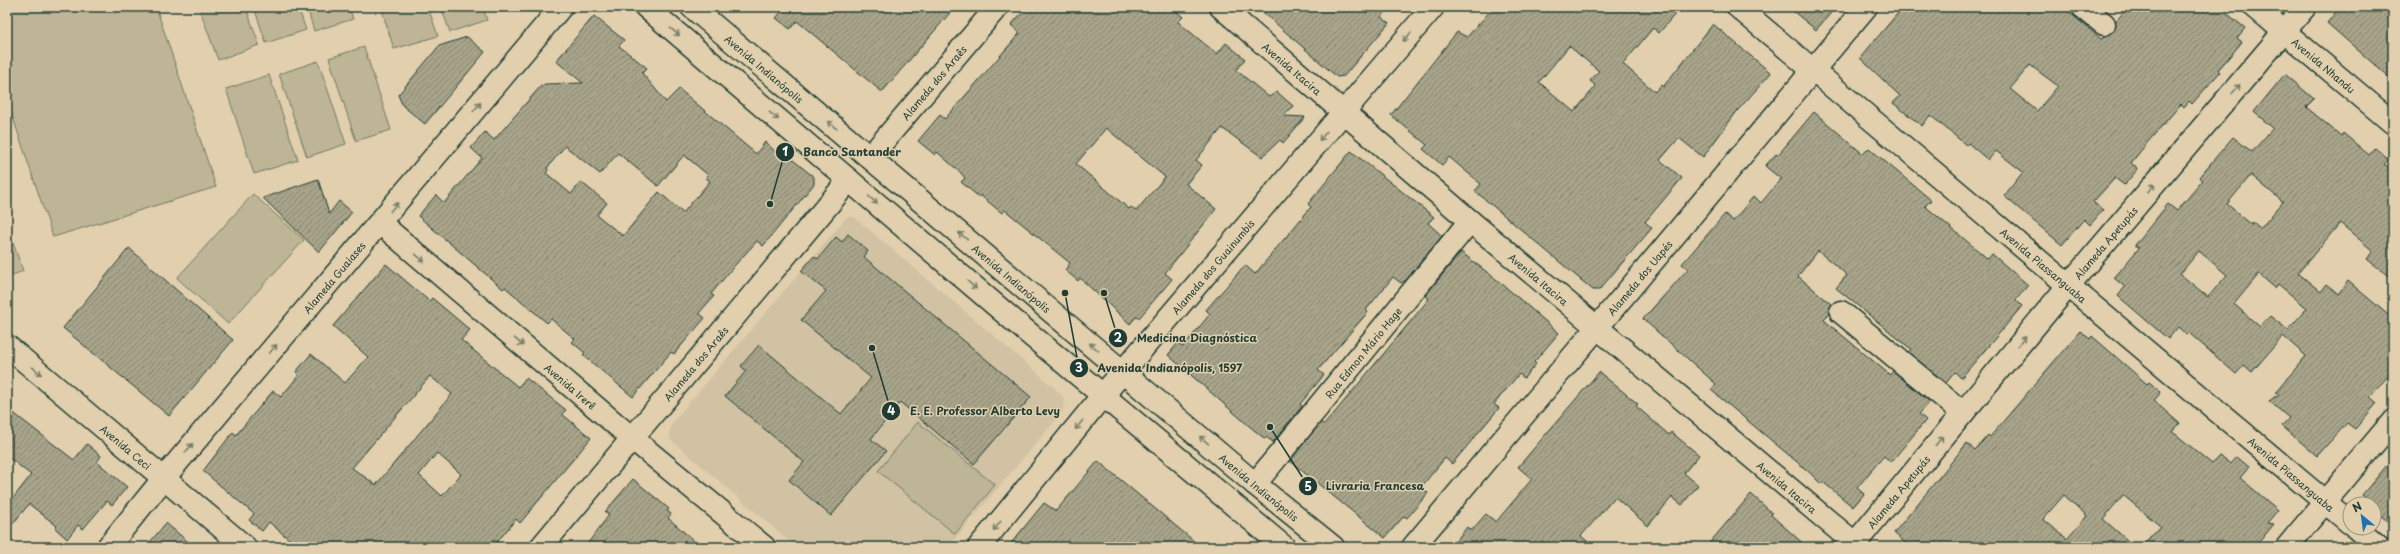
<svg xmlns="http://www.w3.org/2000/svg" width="2400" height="554" viewBox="0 0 2400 554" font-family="'Playpen Sans',sans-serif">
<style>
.built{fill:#d0c2a2}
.green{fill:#beb597;stroke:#6e7966}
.building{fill:url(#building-hatch);stroke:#1f3d34;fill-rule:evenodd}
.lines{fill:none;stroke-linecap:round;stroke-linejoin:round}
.street-casing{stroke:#1f3d34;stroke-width:25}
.secondary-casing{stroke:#1f3d34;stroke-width:25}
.primary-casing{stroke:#1f3d34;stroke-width:25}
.street{stroke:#e1cfad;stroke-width:22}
.secondary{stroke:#e1cfad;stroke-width:22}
.primary{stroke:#e1cfad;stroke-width:22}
.oneway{stroke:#767f6a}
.labels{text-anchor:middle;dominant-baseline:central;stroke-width:3;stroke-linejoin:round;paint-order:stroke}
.street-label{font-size:10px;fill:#1f3d34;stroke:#e1cfad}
.leader{fill:none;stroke:#1f3d34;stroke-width:1.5}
.callout-dot{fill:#1f3d34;stroke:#e1cfad;stroke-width:1.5}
.mark-label{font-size:12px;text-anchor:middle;font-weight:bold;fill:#fff}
.callout-label{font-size:11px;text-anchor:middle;font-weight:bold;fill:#1f3d34;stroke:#e1cfad;stroke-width:3;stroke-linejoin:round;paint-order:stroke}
</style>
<defs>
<pattern id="building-hatch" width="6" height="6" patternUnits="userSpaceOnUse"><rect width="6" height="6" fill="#a8a48a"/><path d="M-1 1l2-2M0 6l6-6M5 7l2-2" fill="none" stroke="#888772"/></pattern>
</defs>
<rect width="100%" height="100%" fill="#e1cfad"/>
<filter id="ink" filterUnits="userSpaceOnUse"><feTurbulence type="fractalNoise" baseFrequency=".025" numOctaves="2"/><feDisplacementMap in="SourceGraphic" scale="8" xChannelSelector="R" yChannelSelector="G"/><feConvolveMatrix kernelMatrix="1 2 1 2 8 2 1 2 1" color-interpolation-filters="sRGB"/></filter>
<g filter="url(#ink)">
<path class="built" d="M847 217H854L1057 390 1064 399 1063 411 948 547H796L670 439V429L673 422Z"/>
<g class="green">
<path d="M7 7H156L216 187 53 237 7 100Z"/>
<path d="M199 7H246L259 45 218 60Z"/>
<path d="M254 7H298L306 30 266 43Z"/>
<path d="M307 7H349L353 19 314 31Z"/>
<path d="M381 7H428L438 36 394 49Z"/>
<path d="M441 7H483L487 20 450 32Z"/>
<path d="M364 47 391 130 356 141 329 58Z"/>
<path d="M318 61 346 144 307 157 279 74Z"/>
<path d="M269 75 298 160 254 174 226 89Z"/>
<path d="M253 194 304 240 228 324 177 278Z"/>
<path d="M7 226 23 271 7 277Z"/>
<path d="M918 422 995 485 955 534 878 471Z"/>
</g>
<g class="building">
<path d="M780 7H955L882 92 797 21 790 29 776 18 783 10Z"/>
<path d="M1027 7H1171L1183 17 1178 22 1217 54 1226 43 1245 59 1236 70 1269 97 1277 92 1293 106 1284 116 1305 117 1283 143 1280 140 1262 157 1222 128 1196 160 1202 165 1186 184 1216 209 1165 273 1172 279 1139 318 1136 317 1130 324 1080 278 1078 281 1065 270 1070 263 1005 210 1002 213 980 195 979 197 961 182 965 178 961 173 937 152 935 155 918 141 940 115 945 119 1020 33 1011 25ZM1106 128 1165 177 1136 211 1131 207 1129 209 1076 164Z"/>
<path d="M1257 7H1390L1381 17 1389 23 1344 76 1337 77Z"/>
<path d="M1494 7H1681L1659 33 1653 28 1623 64 1655 92 1661 85 1663 87 1713 24 1771 73 1738 110 1703 157 1679 138 1660 160 1682 178 1645 222 1652 228 1599 290H1593L1475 191 1481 184 1449 157 1442 165 1423 149 1427 145 1391 115 1457 32 1467 37ZM1569 46 1599 71 1590 81 1596 86 1574 112 1539 82Z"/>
<path d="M1788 7H1836L1816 30Z"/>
<path d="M1903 7H2063L2101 39 2113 32 2116 21 2128 7H2219L2245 28 2237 38 2242 42 2218 70 2220 72 2192 104 2189 101 2184 107 2181 104 2147 143 2131 163 2138 169 2124 185 2115 178 2093 202 2103 210 2090 225 2084 219 2062 245 2004 196 2023 172 1996 151 1988 160 1968 143 1966 145 1930 115 1922 126 1893 103 1900 96 1860 58ZM2030 65 2058 86 2037 111 2010 89Z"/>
<path d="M2340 7H2393V81L2327 23Z"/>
<path d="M594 16 624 40 619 46 647 68 642 73 666 102 679 89 756 154 765 142 780 156 783 152 814 177V184L763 246 757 241 735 265 711 294 714 296 699 313 705 318 674 354 671 352 633 397 583 355 585 353 572 342 575 339 551 319 547 323 505 287 503 289 418 216 436 195 444 203 482 158 471 148 485 132 494 140 540 87 545 84 583 83 556 61ZM565 146 600 174 618 153 658 186 684 155 708 175 706 178 710 181 683 213 659 192 623 236 597 215 607 203 581 182 571 194 546 173 548 170 547 168Z"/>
<path d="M467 37 485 52 425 124 403 106 398 95 439 46Z"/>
<path d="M2285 74 2314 99 2306 107 2341 136 2343 133 2369 155 2375 148 2389 159 2384 164 2393 171V280L2367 259 2373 251 2340 223 2298 273 2321 292 2327 284 2338 294 2348 281 2393 319V370L2370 397 2377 403 2355 429 2347 423 2317 456 2282 426 2289 418 2269 401 2279 395 2276 392 2306 356 2283 336 2252 372 2244 365 2236 374 2189 333 2187 335 2178 327 2168 339 2118 296 2125 287 2114 278 2139 248 2135 245 2168 204 2177 211 2203 180 2199 177 2233 137 2252 152 2273 128 2254 112ZM2251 175 2283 202 2260 229 2253 223 2252 225 2227 204ZM2199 251 2227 275 2208 297 2180 274ZM2259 274 2275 288 2278 284 2307 308 2288 330 2270 316 2260 327 2234 304Z"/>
<path d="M1814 112 1863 154 1869 148 1931 200 1925 206 1988 259 1992 254 2028 285 2016 300 2022 306 1997 336 1961 378 1955 372 1946 383 1908 352 1911 349 1836 288 1847 275 1818 251 1798 276 1831 304 1829 313 1824 320 1890 375 1893 371 1930 402 1919 414 1926 420 1891 462 1884 456 1870 472 1857 488 1864 494 1853 507 1823 482 1821 484 1809 472 1711 390 1716 384 1643 319 1688 269 1682 264 1725 214 1733 221 1754 196 1761 203 1781 179 1765 166 1776 154 1778 155Z"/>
<path d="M1351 151 1434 217 1428 223 1442 236 1406 280 1401 283 1393 277 1366 310 1368 312 1318 370 1324 375 1300 404 1302 406 1273 442 1266 437 1265 439 1248 425 1168 355 1178 343 1183 347 1210 314 1206 310 1245 265 1255 274 1311 207 1308 204Z"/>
<path d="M318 179 329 214 339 201 352 212 319 252 263 198Z"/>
<path d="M848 234 868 251 864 257 1031 397 974 464 900 402 871 439 886 451 831 516 789 480 804 462 725 396 746 371 741 366 759 345 841 414 871 378 801 320 826 291 801 271 814 256 818 259 836 237 842 242Z"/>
<path d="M129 248 233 340 169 416 63 328Z"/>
<path d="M1461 252 1501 283 1559 333 1534 362 1536 364 1524 378 1519 374 1494 404 1499 408 1452 464 1445 458 1421 487 1428 493 1407 518 1404 516 1385 538 1290 461 1321 422 1324 425 1336 411 1429 299 1425 296Z"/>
<path d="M386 264 429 301 432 298 470 330 461 340 518 387 526 378 566 410 562 414 591 438 520 523 516 519 497 542 494 540 488 547H298L269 522 262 531 249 520 254 514 203 471 233 432 236 435 273 391 281 397 299 375 296 372 311 354 345 383 368 357 333 326ZM430 376 452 394 376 485 352 468ZM437 453 461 474 442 496 419 475Z"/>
<path d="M2080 331 2090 339 2092 336 2147 384 2149 382 2161 392 2154 401 2180 424 2173 432 2212 464 2219 456 2231 464 2237 457 2249 467 2240 478 2278 510 2267 523 2274 524 2255 547H2141L2160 526 2123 495 2103 519 2135 547H1910L1894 533 1967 443 1975 450 1988 435 1990 437ZM2064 495 2087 516 2067 539 2043 519Z"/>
<path d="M1599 372 1638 404 1636 406 1669 435 1671 432 1699 455 1684 473 1698 485 1682 505 1672 497 1648 526 1615 497 1581 536 1594 547H1451L1467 527 1471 531 1486 514 1496 522 1532 479 1518 467Z"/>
<path d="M7 408 74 460 87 444 101 456 97 462 127 487 112 505 107 501 83 529 78 525 67 539 55 528 57 526 29 504 7 531V506L31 475 7 456Z"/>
<path d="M2393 458V526L2374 510V504L2362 495Z"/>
<path d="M1098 461 1201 547H1008L1044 503 1056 511Z"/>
<path d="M633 479 669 509 667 511 671 514 668 518 701 547H585L609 515 605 512Z"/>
<path d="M1751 494 1772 513 1771 515 1807 547H1706Z"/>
<path d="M166 523 194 547H146Z"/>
</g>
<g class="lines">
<defs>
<g id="street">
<path id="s1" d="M1221 7 1470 221 1859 547"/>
<path id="s2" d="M1738 7 2350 523"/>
<path d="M2083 7 2104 24"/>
<path id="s3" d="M2255 7 2393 123"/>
<path id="s4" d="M870 157 997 7"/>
<path id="s5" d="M380 223 633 439 764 547"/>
<path d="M1841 312 1963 413"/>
<path id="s6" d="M1255 484 1470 221"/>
<path d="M2356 528 2378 547"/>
<path d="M108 547 164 478"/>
<path id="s7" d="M541 547 849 180"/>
<path id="s8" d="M979 547 1103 395 1433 7"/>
<path id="s9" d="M1413 547 1866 7"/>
<path id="s10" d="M1852 547 2068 286 2305 7"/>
<path d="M2287 547 2393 421"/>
</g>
<g id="secondary">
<path id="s11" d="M7 346 245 547"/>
<path id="s12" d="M164 478 561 7"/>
</g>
<g id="primary">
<path d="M646 7 1013 320 1284 547"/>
<path id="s13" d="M692 7 1255 484 1333 547"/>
</g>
</defs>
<use href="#street" class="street-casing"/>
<use href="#secondary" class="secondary-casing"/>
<use href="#primary" class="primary-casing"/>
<use href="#street" class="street"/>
<use href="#secondary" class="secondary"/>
<use href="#primary" class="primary"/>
</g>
<defs><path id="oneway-shaft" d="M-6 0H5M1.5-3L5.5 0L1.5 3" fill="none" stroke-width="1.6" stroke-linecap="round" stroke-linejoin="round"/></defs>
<g class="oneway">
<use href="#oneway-shaft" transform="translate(675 32) rotate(40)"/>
<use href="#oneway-shaft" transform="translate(1407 37) rotate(130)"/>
<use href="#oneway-shaft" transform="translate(2236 89) rotate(-49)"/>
<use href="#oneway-shaft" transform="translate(477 107) rotate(-50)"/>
<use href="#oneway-shaft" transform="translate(774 116) rotate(40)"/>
<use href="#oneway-shaft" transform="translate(832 125) rotate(-140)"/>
<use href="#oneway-shaft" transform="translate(1323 136) rotate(130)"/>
<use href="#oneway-shaft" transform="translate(2151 188) rotate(-49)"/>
<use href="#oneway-shaft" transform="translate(873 200) rotate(41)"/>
<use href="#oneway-shaft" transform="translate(394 207) rotate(-50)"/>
<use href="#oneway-shaft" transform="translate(963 236) rotate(-140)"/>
<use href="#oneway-shaft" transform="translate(420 258) rotate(41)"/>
<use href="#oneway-shaft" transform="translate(972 285) rotate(41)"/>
<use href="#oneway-shaft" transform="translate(2022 341) rotate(-50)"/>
<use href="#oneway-shaft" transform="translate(519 342) rotate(41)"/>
<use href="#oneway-shaft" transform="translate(1094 347) rotate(-139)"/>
<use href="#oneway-shaft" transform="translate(273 349) rotate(-50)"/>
<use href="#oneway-shaft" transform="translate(37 371) rotate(40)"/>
<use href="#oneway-shaft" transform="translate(1079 425) rotate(129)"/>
<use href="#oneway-shaft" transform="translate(1204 440) rotate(-140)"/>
<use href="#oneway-shaft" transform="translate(1939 441) rotate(-51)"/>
<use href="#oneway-shaft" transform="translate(189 448) rotate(-50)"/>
<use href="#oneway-shaft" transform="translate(997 526) rotate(129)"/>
</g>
</g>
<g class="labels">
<g class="street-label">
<text stroke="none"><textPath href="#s3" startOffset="90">Avenida Nhandu</textPath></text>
<text stroke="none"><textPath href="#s13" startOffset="95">Avenida Indianópolis</textPath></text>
<text stroke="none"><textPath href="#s1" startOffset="94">Avenida Itacira</textPath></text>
<text stroke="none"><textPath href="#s4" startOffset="98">Alameda dos Araês</textPath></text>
<text stroke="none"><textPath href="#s10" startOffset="396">Alameda Apetupás</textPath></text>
<text stroke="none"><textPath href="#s2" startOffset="400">Avenida Piassanguaba</textPath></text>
<text stroke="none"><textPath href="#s8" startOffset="365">Alameda dos Guainumbis</textPath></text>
<text stroke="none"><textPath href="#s12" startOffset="263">Alameda Guaiases</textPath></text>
<text stroke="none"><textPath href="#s13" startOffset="419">Avenida Indianópolis</textPath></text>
<text stroke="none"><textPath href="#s9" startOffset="352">Alameda dos Uapés</textPath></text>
<text stroke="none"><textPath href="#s1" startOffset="418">Avenida Itacira</textPath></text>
<text stroke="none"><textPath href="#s6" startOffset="170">Rua Edmon Mário Hage</textPath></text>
<text stroke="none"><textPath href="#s7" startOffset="240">Alameda dos Araês</textPath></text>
<text stroke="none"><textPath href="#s5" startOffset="251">Avenida Irerê</textPath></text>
<text stroke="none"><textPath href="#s11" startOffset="156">Avenida Ceci</textPath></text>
<text stroke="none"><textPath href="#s2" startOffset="724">Avenida Piassanguaba</textPath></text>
<text stroke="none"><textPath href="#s13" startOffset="743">Avenida Indianópolis</textPath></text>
<text stroke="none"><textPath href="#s1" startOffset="742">Avenida Itacira</textPath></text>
<text stroke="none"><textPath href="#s10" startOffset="72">Alameda Apetupás</textPath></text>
</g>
</g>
<path class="leader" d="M770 204L785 152M1104 293L1118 338M1065 293L1079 368M872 348L891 411M1270 427L1308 486"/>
<g class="callout-dot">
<circle cx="770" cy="204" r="4"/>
<circle cx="1104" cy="293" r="4"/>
<circle cx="1065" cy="293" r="4"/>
<circle cx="872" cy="348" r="4"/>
<circle cx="1270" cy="427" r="4"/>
<circle cx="785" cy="152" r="10"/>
<circle cx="1118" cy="338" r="10"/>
<circle cx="1079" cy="368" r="10"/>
<circle cx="891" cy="411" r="10"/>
<circle cx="1308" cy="486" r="10"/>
</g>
<g class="mark-label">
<text x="785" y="156">1</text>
<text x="1118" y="342">2</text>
<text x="1079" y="372">3</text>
<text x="891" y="415">4</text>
<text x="1308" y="491">5</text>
</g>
<g class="callout-label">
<text x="852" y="156">Banco Santander</text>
<text x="1197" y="342">Medicina Diagnóstica</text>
<text x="1170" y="372">Avenida Indianópolis, 1597</text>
<text x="985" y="415">E. E. Professor Alberto Levy</text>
<text x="1375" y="490">Livraria Francesa</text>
</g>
<rect width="2400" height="554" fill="none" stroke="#e1cfad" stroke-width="24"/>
<rect x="12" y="12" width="2376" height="530" fill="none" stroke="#1f3d34" stroke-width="1.5" filter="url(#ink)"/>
<g transform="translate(2362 516) rotate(331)"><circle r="19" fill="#e1cfad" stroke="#93957d"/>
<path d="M0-3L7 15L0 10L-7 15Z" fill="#1f6fb2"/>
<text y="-6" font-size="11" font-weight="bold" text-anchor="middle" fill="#1f3d34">N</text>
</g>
</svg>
